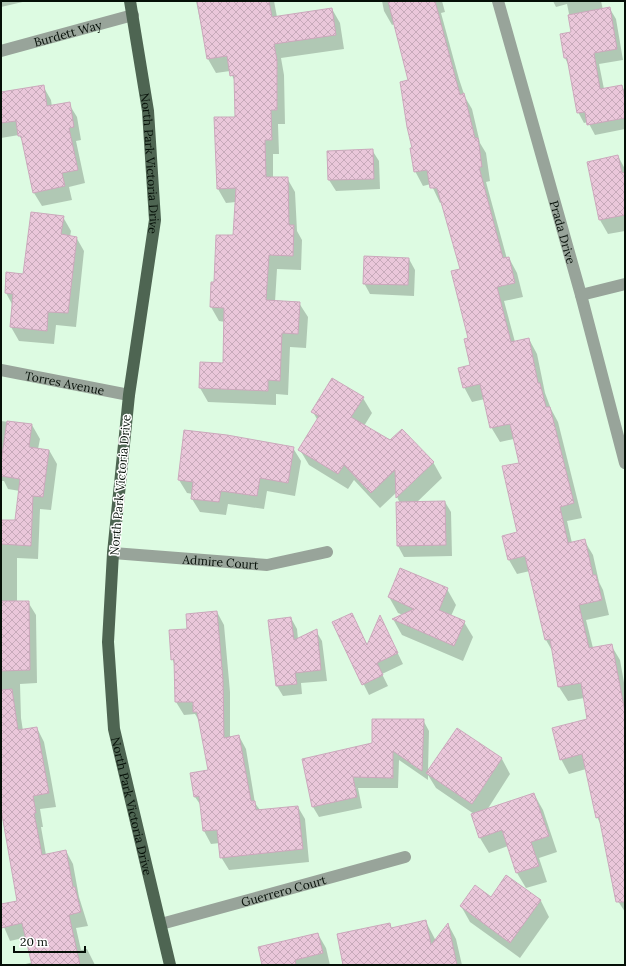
<svg xmlns="http://www.w3.org/2000/svg" width="626" height="966" viewBox="0 0 626 966" font-family="Lora,serif">
<style>
.shadow{fill:#0003}
.building{fill:url(#building-cross-hatch);stroke:#cba9bc}
.lines{fill:none;stroke-linecap:round;stroke-linejoin:round}
.minor{stroke:#98a49a;stroke-width:12}
.major{stroke:#4e6552;stroke-width:12}
.labels{text-anchor:middle;dominant-baseline:central;stroke-width:3;stroke-linejoin:round;paint-order:stroke}
.street-label{font-size:12px;fill:#050f07;stroke:#fff}
</style>
<defs>
<pattern id="building-cross-hatch" width="8" height="8" patternUnits="userSpaceOnUse"><rect width="8" height="8" fill="#eac7da"/><path d="M0 0l8 8M0 8l8-8" fill="none" stroke="#c7aaba"/></pattern>
</defs>
<rect width="100%" height="100%" fill="#ddfbe2"/>
<g class="shadow">
<path d="M1 1H27L1 7Z"/>
<path d="M196 1H274L277 17 332 9 340 23 344 49 281 58 284 75 285 124H278L279 154H273V178H287L295 192 297 231 302 240 301 270 277 269 275 302 299 303 308 317 306 348 290 347 288 395 276 394V405L208 402 200 388 201 363 224 364 225 322 219 321 211 307 215 283 234 236 236 202 226 203 218 189 236 118 235 82 230 71 216 73 208 59Z"/>
<path d="M382 1H442L445 12 441 13 459 79 465 97 472 109 480 143 486 153 490 181 486 182 507 259 509 258 517 273 523 297 504 301 515 342 529 339 537 354 545 393 551 409 558 422 582 518 567 521 572 543 584 540 593 555 599 582 603 590 609 615 586 620 593 648 611 645 620 660 625 688V912L616 898 602 827 597 817 586 769 569 774 561 759 588 720 584 698 568 701 559 687 554 654 546 640 530 571 517 574 509 560 518 533 520 463 514 439 500 442 491 427 485 399 472 402 464 387 471 366 461 270 442 202 440 203 431 184 423 186 415 171 410 80 395 24 392 25 384 11Z"/>
<path d="M553 1H601L603 10 610 9 616 19 623 60 599 64 604 89 622 86 625 92V129L595 135 588 122 584 123 578 112 569 66 565 58 573 33 567 4 556 7Z"/>
<path d="M43 86 51 100 52 107 69 104 77 117 81 140 76 141 85 183 69 187 72 200 42 206 34 193 24 144 19 135 1 138V93Z"/>
<path d="M372 150 379 161 380 189 336 191 329 180Z"/>
<path d="M618 156 625 169V231L608 234 600 220 588 162Z"/>
<path d="M63 217 71 231 70 237H76L84 251 76 327 56 325 54 344 19 341 11 327 13 306 6 293 24 275Z"/>
<path d="M409 259 415 270 414 296 370 294 364 283Z"/>
<path d="M363 398 372 413 364 426 433 462 442 478 416 503 445 502 451 512 452 556 404 557 398 546 400 503 397 497V492L380 508 354 480 348 489 309 465 300 450 318 421 313 412Z"/>
<path d="M1 421 32 425 40 439 38 449 49 450 57 464 51 510 40 509 38 559 17 558V602H28L36 615 37 683 20 684 21 718 23 731 37 728 44 742 51 779 56 807 40 809 43 827H41L46 855 66 851 73 864 79 897 88 926 76 928 81 950 87 949 95 965H22L33 962 27 937 10 941 1 920V905L18 901 1 798V521H16L20 491 8 489 4 481H1Z"/>
<path d="M293 448 301 461 295 496 267 491 264 509 228 504 226 515 200 512 192 499 193 494 187 493 179 480Z"/>
<path d="M401 570 447 589 456 605 451 616 464 622 473 637 463 661 402 635 393 619 403 615 398 613 389 597Z"/>
<path d="M217 612 224 625 230 692V738L239 736 246 749 255 803 260 810 298 807 305 819 309 862 229 870 221 857 220 843 211 844 204 831 202 807 195 797 209 771 201 724 195 714 184 715 176 702 175 665 172 659 188 630Z"/>
<path d="M291 618 297 629 298 639 316 631 322 641 327 681 301 683 302 694 283 696 277 686Z"/>
<path d="M333 623 357 625 368 646 385 627 403 664 382 674 388 686 369 695Z"/>
<path d="M423 720 429 731 428 771 502 759 510 774 487 810 534 794 543 810 557 852 539 858 547 882 526 888 517 873 508 846 489 853 480 838 474 814 436 788 428 775V780L399 760 398 788H358L362 808 319 817 313 807 303 760 373 744Z"/>
<path d="M507 876 541 901 549 917 520 958 470 922 461 906 491 898Z"/>
<path d="M426 922 436 941 448 924 456 939 462 965H344L390 924 392 929Z"/>
<path d="M318 934 326 948 330 965H263Z"/>
</g>
<g class="building">
<path d="M197 1H269L272 17 332 8 336 35 274 44 277 60V110H271L272 140H265L266 177H288L289 225H294L293 256 269 255 266 300 300 302 298 334 282 333 280 381 268 380V391L199 388 200 362 223 363 224 308 210 307 211 282H214L216 235H233L236 188 217 189 214 117H235L234 75 230 76 227 56 207 59Z"/>
<path d="M388 1H435L460 95 464 93 475 138H478L482 167H479L503 258 509 257 515 283 497 287 511 342 529 338 538 383H540L546 407H550L574 503 560 507 568 543 585 539 593 575H596L602 600 579 605 589 648 612 644 625 712V902H616L599 817 596 818 582 754 560 760 552 728 587 719 581 683 558 687 550 639 545 640 525 556 508 560 502 536 517 532 502 466 519 463 510 424 490 428 480 384 463 388 458 368 470 365 464 339 468 338 451 271 460 269 437 188H430L427 170 414 172 410 148H412L407 127 400 82 408 80Z"/>
<path d="M610 7 617 49 594 53 600 89 622 85 625 99V118L587 125 585 112 577 113 567 58H564L560 34 571 32 568 15Z"/>
<path d="M44 85 47 106 70 102 74 127 69 128 78 170 62 173 65 186 33 193 21 136H18L16 121 1 123V92Z"/>
<path d="M373 149 374 179 328 180 327 151Z"/>
<path d="M618 155 622 173 625 172V215L599 220 587 162Z"/>
<path d="M31 212 64 216 61 234 77 237 68 313 48 312 47 331 10 327 13 294 5 293 6 272 23 274Z"/>
<path d="M364 256 409 258 408 285 363 284Z"/>
<path d="M332 378 364 397 351 417 390 440 402 429 434 462 396 498 395 470 371 493 344 465 338 474 298 450 319 416 311 412Z"/>
<path d="M7 421 32 424 29 447 49 450 43 497 33 496 31 546 1 544V520H15L20 479 1 476V462Z"/>
<path d="M184 430 227 435 294 447 288 483 260 478 257 496 221 491 219 502 191 499 193 482 178 480Z"/>
<path d="M445 501 446 545 397 546 396 502Z"/>
<path d="M400 568 448 588 439 610 465 621 454 646 392 619 414 609 388 597Z"/>
<path d="M1 601H29L30 670 1 671Z"/>
<path d="M217 611 223 679 224 738 239 735 251 801H255L256 810 298 806 303 849 220 858 217 830 203 831 199 796 194 797 190 773 208 770 197 712H193V702H175L174 659 171 660 169 630 187 629 186 614Z"/>
<path d="M352 613 367 645 380 615 398 653 377 663 383 675 362 685 332 622Z"/>
<path d="M291 617 294 640 317 629 321 670 295 673 297 684 276 686 268 620Z"/>
<path d="M12 689 18 730 37 727 49 793 33 796 36 813H34L42 855 66 850 73 887H75L81 912 69 915 80 965H32L22 923 1 928V904L17 901 1 809V690Z"/>
<path d="M372 719H424L422 771 393 751V778L353 777 357 797 312 807 302 759 372 743Z"/>
<path d="M457 728 502 758 472 804 426 773Z"/>
<path d="M534 793 549 836 531 842 539 866 516 873 502 830 479 838 471 814Z"/>
<path d="M506 875 541 900 510 943 460 906 475 885 491 897Z"/>
<path d="M426 920 431 945 448 923 457 965H343L337 934 390 923 391 928Z"/>
<path d="M318 933 323 953 295 960 296 965H262L258 947Z"/>
</g>
<g class="lines">
<g class="minor">
<path id="s1" d="M498 1 581 295 625 463"/>
<path id="s2" d="M1 51 133 15"/>
<path d="M581 295 625 284"/>
<path id="s3" d="M1 370 129 395"/>
<path id="s4" d="M113 553 267 565 327 552"/>
<path id="s5" d="M161 924 405 857"/>
</g>
<path class="major" id="s6" d="M130 1 148 111 155 220 129 395 113 553 108 642 114 729 170 965"/>
</g>
<g class="labels">
<g class="street-label">
<text stroke="none"><textPath href="#s2" startOffset="69">Burdett Way</textPath></text>
<text stroke="none"><textPath href="#s6" startOffset="164">North Park Victoria Drive</textPath></text>
<text stroke="none"><textPath href="#s1" startOffset="240">Prada Drive</textPath></text>
<text stroke="none"><textPath href="#s3" startOffset="65">Torres Avenue</textPath></text>
<text transform="translate(120 485) rotate(-85)">North Park Victoria Drive</text>
<text stroke="none"><textPath href="#s4" startOffset="108">Admire Court</textPath></text>
<text stroke="none"><textPath href="#s6" startOffset="812">North Park Victoria Drive</textPath></text>
<text stroke="none"><textPath href="#s5" startOffset="127">Guerrero Court</textPath></text>
</g>
</g>
<rect width="626" height="966" fill="none" stroke="#050f07" stroke-width="4"/>
<path d="M14 946v6h71v-6" fill="none" stroke="#050f07" stroke-width="2"/>
<text x="20" y="946" font-size="12" fill="#050f07" stroke="#ffffff" stroke-width="3" paint-order="stroke">20 m</text>
</svg>
